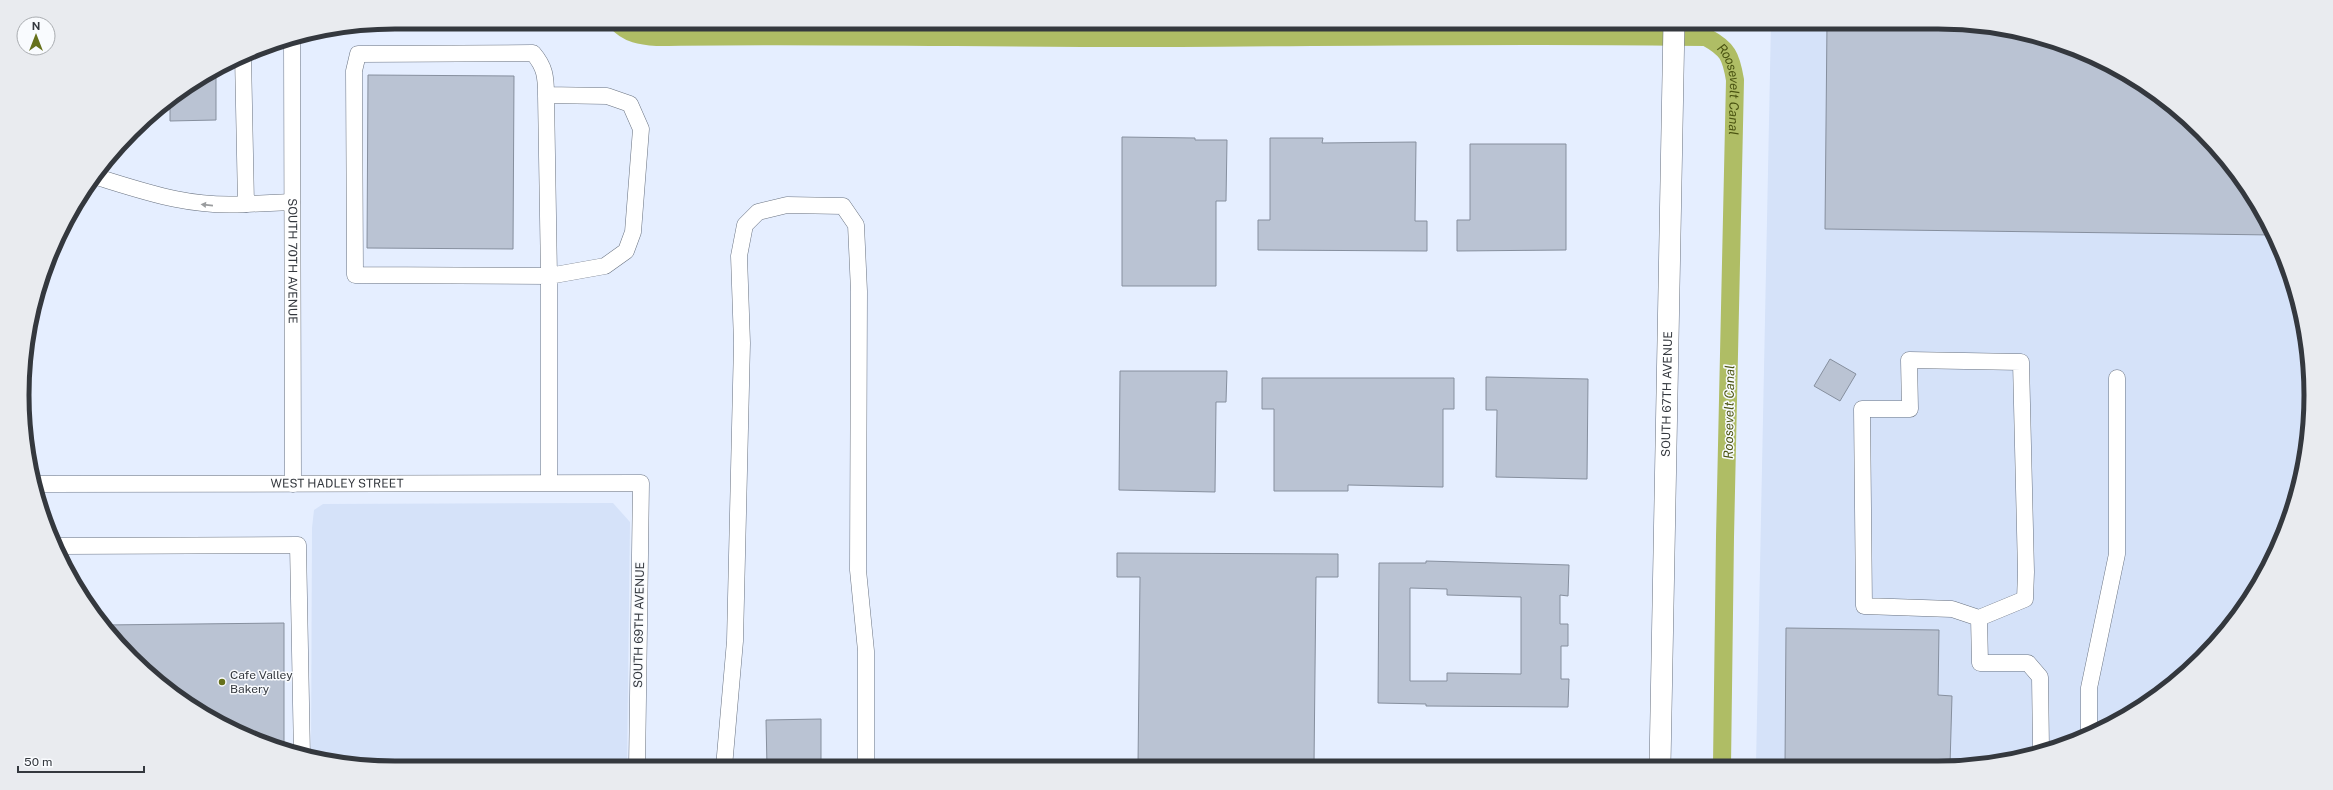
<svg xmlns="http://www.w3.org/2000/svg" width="2333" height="790" viewBox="0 0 2333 790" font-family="'Public Sans',sans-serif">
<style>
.built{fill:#d5e2f9}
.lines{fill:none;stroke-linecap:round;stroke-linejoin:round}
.canal{stroke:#afbd65;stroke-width:18}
.building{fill:#bac3d3;stroke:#868f9e;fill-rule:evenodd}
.minor-casing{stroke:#697280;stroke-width:17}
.major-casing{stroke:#697280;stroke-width:22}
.minor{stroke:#fff;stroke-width:16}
.major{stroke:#fff;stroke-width:21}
.oneway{fill:#9a9c9e}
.poi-dot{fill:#66711b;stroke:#f9fbfe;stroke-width:1.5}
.labels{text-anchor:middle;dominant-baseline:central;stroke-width:3;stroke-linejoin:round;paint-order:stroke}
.street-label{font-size:12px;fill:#34383e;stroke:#f9fbfe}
.poi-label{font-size:12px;fill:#34383e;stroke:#f9fbfe;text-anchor:start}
.water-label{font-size:13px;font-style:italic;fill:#4b5412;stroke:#f9fbfe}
.rim{fill:none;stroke:#34383e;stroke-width:5}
</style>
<rect width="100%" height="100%" fill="#e5eeff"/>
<g class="built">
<path d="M1771 22H1938L2034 35 2103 60 2165 99 2218 149 2261 208 2291 275 2308 346 2310 419 2298 491 2261 582 2184 675 2103 730 1987 765H1756Z"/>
<path d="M613 503 630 522 627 768H395L311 757 312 528 314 510 323 504Z"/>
</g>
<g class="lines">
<path class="canal" id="s1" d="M617 22C627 34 642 36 657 37 831 34 1005 39 1179 38 1355 37 1531 34 1706 37 1728 49 1731 56 1735 80L1725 537 1722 765"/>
</g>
<g class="building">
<path d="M1827 22H1938L2034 35 2103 60 2165 99 2218 149 2261 208 2273 235 1825 229Z"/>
<path d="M216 73V120L170 121V102Z"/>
<path d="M368 75 514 76 513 249 367 248Z"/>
<path d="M1122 137 1195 138V140H1227L1226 201H1216V286H1122Z"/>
<path d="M1270 138H1323L1322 143 1416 142 1415 221H1427V251L1258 250V220H1270Z"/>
<path d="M1470 144H1566V250L1457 251V220H1470Z"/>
<path d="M1830 359 1856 374 1840 401 1814 386Z"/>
<path d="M1120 371H1227L1226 402H1216L1215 492 1119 490Z"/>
<path d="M1486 377 1588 379 1587 479 1496 477 1497 410H1486Z"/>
<path d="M1262 378H1454V409H1443V487L1348 485V491H1274V409H1262Z"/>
<path d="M1117 553 1338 554V577H1316L1314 766H1138L1140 577H1117Z"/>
<path d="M1426 561 1569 565 1568 596 1560 595V624H1568V646H1561V679H1569L1568 707 1426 706V704L1378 703 1379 563H1426ZM1410 588 1447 589V595L1521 597V674L1447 673V681H1410Z"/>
<path d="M284 623V749L188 705 131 659 104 625Z"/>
<path d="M1786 628 1939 630 1938 695 1952 696 1950 765H1785Z"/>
<path d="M821 719V767H767L766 720Z"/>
</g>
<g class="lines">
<defs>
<g id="minor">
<path id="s2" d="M292 38 293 484"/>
<path d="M243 56 246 204 292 202"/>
<path d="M546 95 607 96 630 104 641 129 633 232 626 251 605 266 549 276 355 275 354 71 358 54 533 53C545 67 546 77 546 95L549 276V482"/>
<path d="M94 176C146 192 190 208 246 204"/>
<path id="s3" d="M34 484 641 483 637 768"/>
<path d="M60 546 298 545 302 756"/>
<path d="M1979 618 2025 599 2026 572 2021 362 1909 360 1910 409H1862L1864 606 1952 609 1979 618 1980 663H2028L2040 677 2041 748"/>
<path d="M2089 734V688L2117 554V378"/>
<path d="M724 767 735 641 742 343 739 256 745 225 758 212 787 205 843 206 856 225 859 291 858 570 866 651V767"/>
</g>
<g id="major">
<path id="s4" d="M1660 765 1674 22"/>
</g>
</defs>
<use href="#minor" class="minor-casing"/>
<use href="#major" class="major-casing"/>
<use href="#minor" class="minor"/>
<use href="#major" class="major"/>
</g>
<defs><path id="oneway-solid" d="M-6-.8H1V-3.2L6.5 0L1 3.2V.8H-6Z"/></defs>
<use class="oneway" href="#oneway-solid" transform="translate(207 205) rotate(-174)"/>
<circle class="poi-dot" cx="222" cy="682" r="4"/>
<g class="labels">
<g class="street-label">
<text stroke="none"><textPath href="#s2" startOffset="223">SOUTH 70TH AVENUE</textPath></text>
<text stroke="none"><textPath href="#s4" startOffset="371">SOUTH 67TH AVENUE</textPath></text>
<text stroke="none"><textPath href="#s3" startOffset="303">WEST HADLEY STREET</textPath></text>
<text transform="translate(639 625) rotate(-89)">SOUTH 69TH AVENUE</text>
</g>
<g class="poi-label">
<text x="230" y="675">Cafe Valley<tspan x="230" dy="14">Bakery</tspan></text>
</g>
<g class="water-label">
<text stroke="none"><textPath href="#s1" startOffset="1156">Roosevelt Canal</textPath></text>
<text transform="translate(1729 412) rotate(-89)">Roosevelt Canal</text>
</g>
</g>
<path d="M0 0H2333V790H0ZM395 29H1938A366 366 0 0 1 2304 395V395A366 366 0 0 1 1938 761H395A366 366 0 0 1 29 395V395A366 366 0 0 1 395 29Z" fill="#e9ebef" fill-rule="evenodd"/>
<path class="rim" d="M395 29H1938A366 366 0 0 1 2304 395V395A366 366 0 0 1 1938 761H395A366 366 0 0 1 29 395V395A366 366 0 0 1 395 29Z"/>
<g transform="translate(36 36)"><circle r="19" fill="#f9fbfe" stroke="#aaadb1"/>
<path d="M0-3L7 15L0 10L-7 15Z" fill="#66711b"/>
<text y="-6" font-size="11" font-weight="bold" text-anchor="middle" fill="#34383e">N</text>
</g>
<path d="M18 766v6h126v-6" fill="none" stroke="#34383e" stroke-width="2"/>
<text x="24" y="766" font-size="12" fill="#34383e" stroke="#f9fbfe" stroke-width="3" paint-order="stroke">50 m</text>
</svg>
